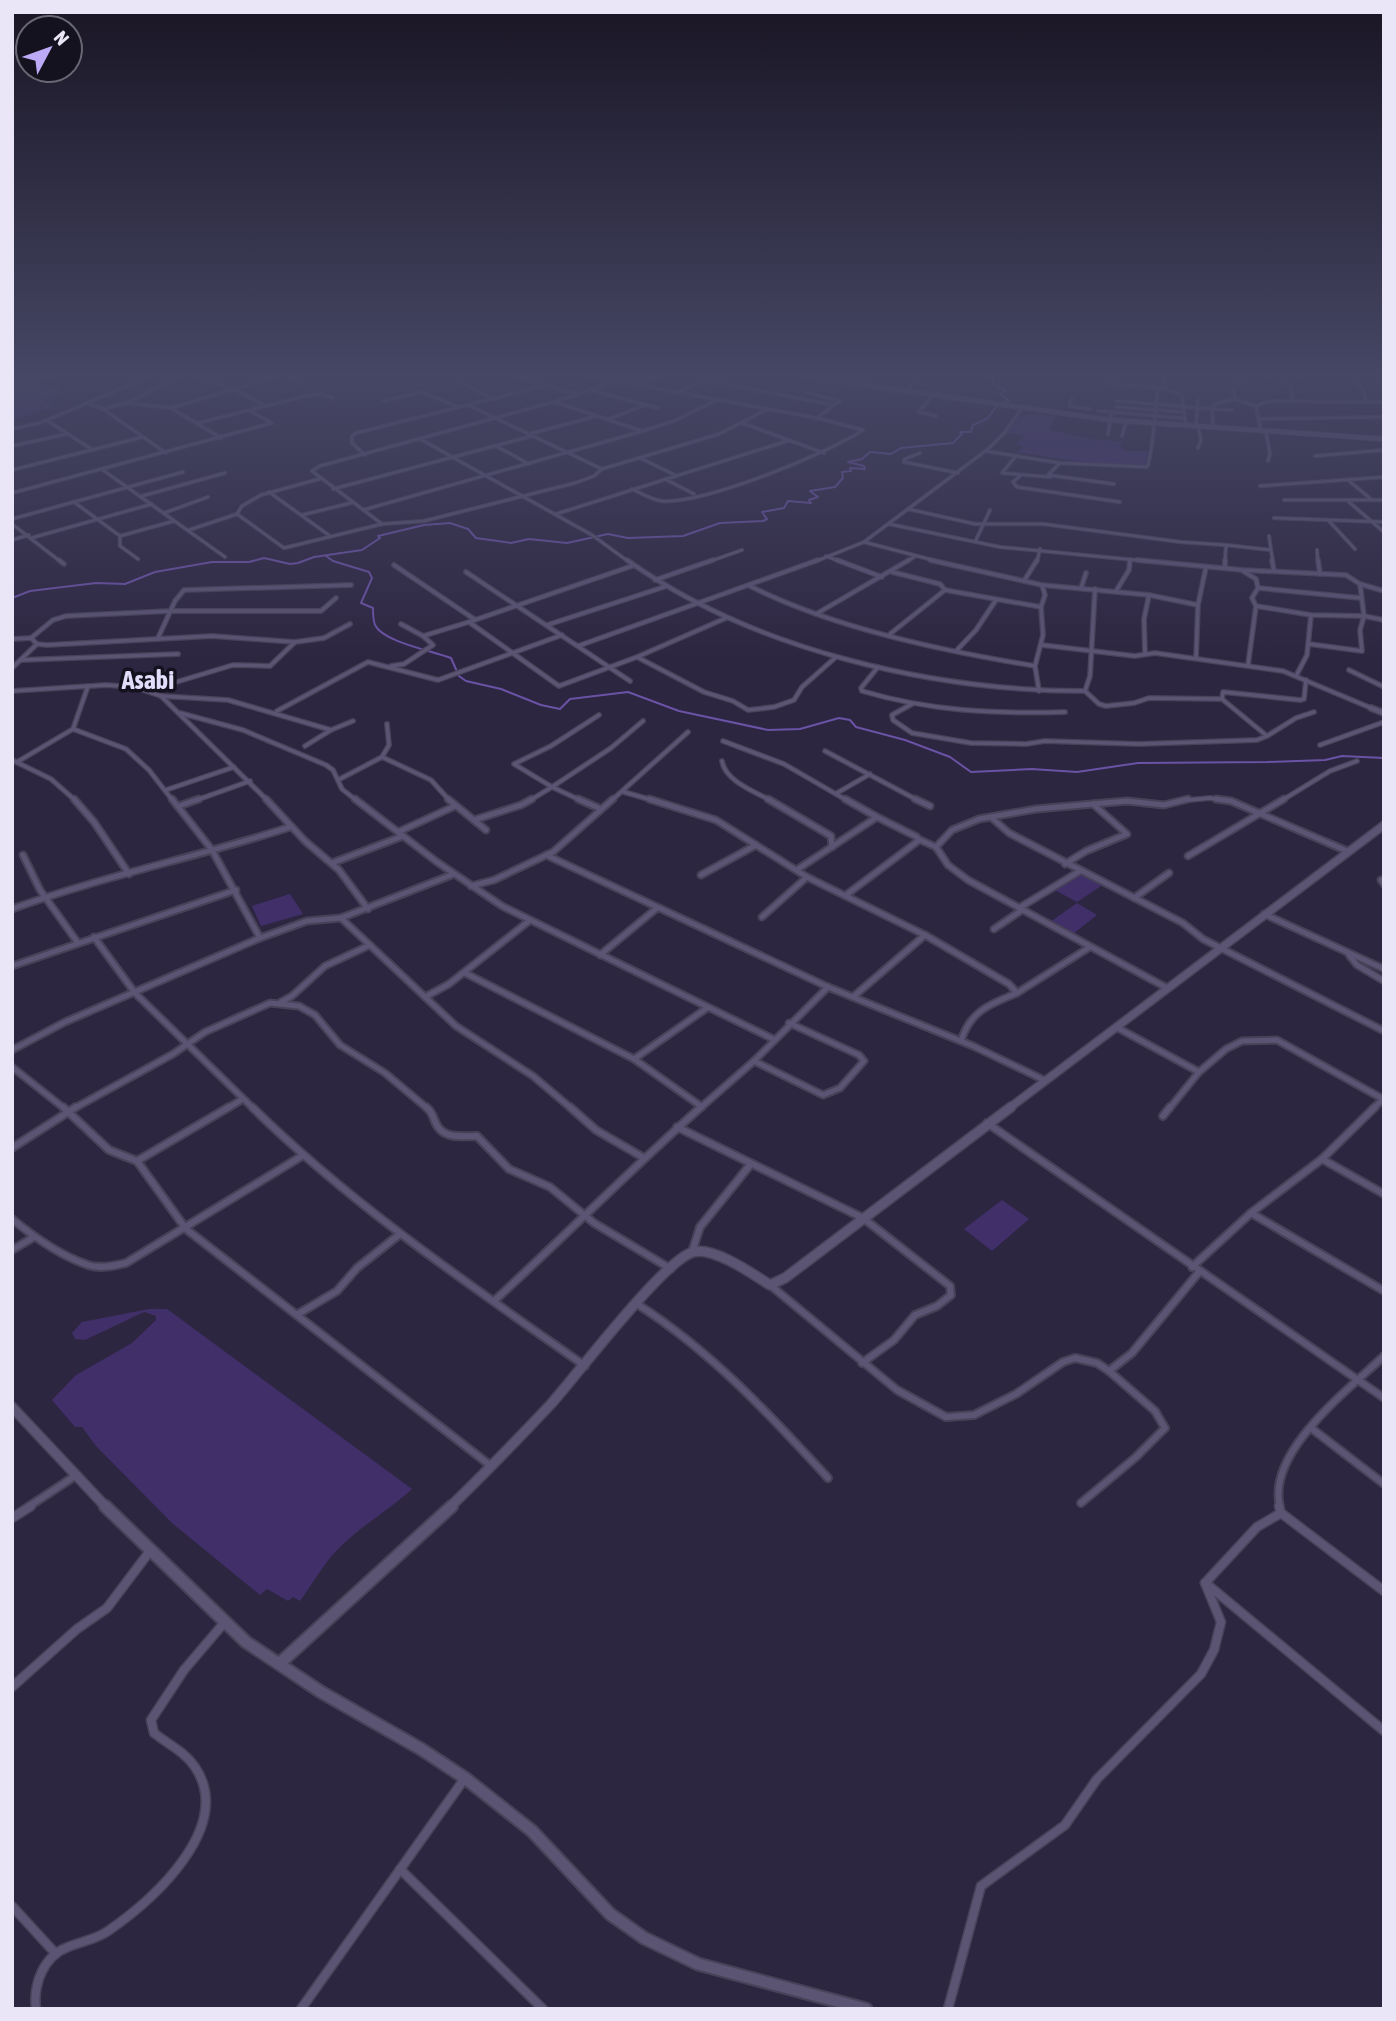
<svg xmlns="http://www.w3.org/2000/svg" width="1396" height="2021" viewBox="0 0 1396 2021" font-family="'Asap Condensed',sans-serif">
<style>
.green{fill:#412f6a}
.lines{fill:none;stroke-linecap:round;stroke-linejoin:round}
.stream{stroke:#6a52a5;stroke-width:2}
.minor-far4-casing{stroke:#484259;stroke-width:4.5}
.minor-far3-casing{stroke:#484259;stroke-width:6}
.minor-far2-casing{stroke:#484259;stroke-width:9}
.minor-far1-casing{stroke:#484259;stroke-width:10}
.minor-casing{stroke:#484259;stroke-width:11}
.tertiary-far4-casing{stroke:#484259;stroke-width:6}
.tertiary-far3-casing{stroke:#484259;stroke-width:8}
.tertiary-far2-casing{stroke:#484259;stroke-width:10}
.tertiary-far1-casing{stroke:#484259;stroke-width:12}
.tertiary-casing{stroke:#484259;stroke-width:15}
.minor-far4{stroke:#5b5473;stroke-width:2.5}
.minor-far3{stroke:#5b5473;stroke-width:3.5}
.minor-far2{stroke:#5b5473;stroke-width:5}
.minor-far1{stroke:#5b5473;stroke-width:6}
.minor{stroke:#5b5473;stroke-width:8}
.tertiary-far4{stroke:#5b5473;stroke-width:4.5}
.tertiary-far3{stroke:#5b5473;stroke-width:5}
.tertiary-far2{stroke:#5b5473;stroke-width:7}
.tertiary-far1{stroke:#5b5473;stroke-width:9}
.tertiary{stroke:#5b5473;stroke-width:11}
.labels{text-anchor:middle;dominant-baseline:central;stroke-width:7;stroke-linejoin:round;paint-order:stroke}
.far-district-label{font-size:26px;font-weight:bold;fill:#e2ddfa;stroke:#14121e}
</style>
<rect width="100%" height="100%" fill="#2d2641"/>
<g class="green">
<path d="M12 376H55L32 385 60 388 58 393 42 401 56 406 12 420Z"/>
<path d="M1034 414 1055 416 1049 430 1097 440 1121 441 1124 444 1118 445 1125 451H1148L1146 467 1080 462 1022 453 1014 455 1023 447 1015 444 1024 436 1006 433 1020 416Z"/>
<path d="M1080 872 1104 884 1077 902 1053 889Z"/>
<path d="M290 894 303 914 261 926 252 906Z"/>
<path d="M1077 903 1097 915 1073 934 1050 922Z"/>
<path d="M1002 1200 1029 1219 992 1251 964 1229Z"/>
<path d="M149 1309H167L412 1489C389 1510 362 1525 339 1548 324 1563 313 1583 300 1601L293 1597 288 1601 267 1589 260 1595 172 1523 96 1446 82 1427H75L52 1400 76 1375 132 1343 156 1320V1316L144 1312 85 1340 75 1339 72 1333 82 1322Z"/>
</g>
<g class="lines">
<g class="stream">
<path d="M991 376 993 384 1006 390 1000 394 1010 401 1003 402"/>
<path d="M326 556 333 561 369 572 372 578 361 603 373 608C373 613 373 620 375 625 383 642 433 651 451 658L459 676 466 681 501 689 541 705 560 709 570 699 628 692 679 711 768 730 800 729 839 718 850 720 856 727 905 740 950 757 971 772 1032 769 1077 772 1138 763 1267 762 1325 760 1342 756 1384 758"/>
<path d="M12 598 30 591 96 583 125 584 155 572 212 562H249L264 558 290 564 298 563 314 557 362 550 380 538 378 536 424 525 450 523 468 529 476 538 511 543 529 539 567 543 608 534 628 538 683 536 720 523 763 521 767 519 762 512 784 508 788 501 811 503 809 500 818 497 810 491 835 487 843 478 842 472 851 471 850 468 865 469 864 466 848 462 862 459 870 452 891 454 901 448 953 443 962 434 960 432H971L973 425 987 419 997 406"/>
</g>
<defs>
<g id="minor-far4">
<path d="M192 376 236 390 266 406"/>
<path d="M290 376 303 384"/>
<path d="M514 376 577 394"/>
<path d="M589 376 817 418 863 430C827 454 704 504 662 501 652 500 641 493 632 489"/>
<path d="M1241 376 1243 379 1233 389 1235 399 1256 406"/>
<path d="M1352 376 1363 390 1366 401"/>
<path d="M705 380 834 405 817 418"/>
<path d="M1280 380 1291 386 1293 401"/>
<path d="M1280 380 1287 376 1301 377"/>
<path d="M459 382 494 399"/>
<path d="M1106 383 1165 389 1164 376"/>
<path d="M639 384 659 376"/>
<path d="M1165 389 1182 395 1186 426"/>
<path d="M590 390 658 408"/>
<path d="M12 391 40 386"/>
<path d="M679 391 717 376"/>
<path d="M907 391 916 376"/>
<path d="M805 392 840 401 834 405"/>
<path d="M934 395 918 412 936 416"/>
<path d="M1072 399 1069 406 1090 409"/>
<path d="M383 401 422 392 458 407"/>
<path d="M1116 401 1212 409 1213 428"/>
<path d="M555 402 642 431"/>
<path d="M86 403 103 409 166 453"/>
<path d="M127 403 171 408 221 438"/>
<path d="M468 405 602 469"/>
<path d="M1116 407 1183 412"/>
<path d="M171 408 277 376"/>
<path d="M103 409 127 403 180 376"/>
<path d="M1232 410 1212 409 1215 404 1235 399"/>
<path d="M1098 411 1184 418"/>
<path d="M609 419 645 405"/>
<path d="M1259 419 1384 417"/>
<path d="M46 420 93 450"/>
<path d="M198 423 309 395 321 394 333 398"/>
<path d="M742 423 824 453"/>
<path d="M1196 427 1198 400"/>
<path d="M1198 427 1201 440 1198 448"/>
<path d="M12 429 40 423 151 376"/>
<path d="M1261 432 1256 406 1269 401 1384 402"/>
<path d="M1266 432 1270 454 1268 461"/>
<path d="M529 434 597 416"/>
<path d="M1108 434 1111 415"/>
<path d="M1122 436 1126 422"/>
<path d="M420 439 592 535 629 562"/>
<path d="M12 446 67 434"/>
<path d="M496 446 529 464"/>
<path d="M985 451 1060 463 1147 467C1152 460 1156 402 1158 388"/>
<path d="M365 455 352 443V436L356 433 547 385"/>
<path d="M1016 456 1002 473 1051 477"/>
<path d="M1315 456 1384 450"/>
<path d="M640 458 675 475"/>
<path d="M904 462 958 473"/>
<path d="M904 462 905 459 920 453"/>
<path d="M1060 463 1048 475 1114 484"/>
<path d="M12 470 143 437"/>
<path d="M103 470 225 557"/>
<path d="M1020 476 1013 482 1017 487 1120 502"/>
<path d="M665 479 694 494"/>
<path d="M1348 480 1372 500"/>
<path d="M1260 486 1384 477"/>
<path d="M333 489 532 436"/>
<path d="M269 492 330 536"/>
<path d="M12 493 272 423 250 411"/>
<path d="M142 496 225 473"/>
<path d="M1284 500H1384"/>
<path d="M74 502 120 536V546L138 559"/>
<path d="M1349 502 1384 532"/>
<path d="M908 509 975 524H1043L1181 542 1226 545"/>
<path d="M363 510 643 431 676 420 719 399"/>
<path d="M164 513 208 497"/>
<path d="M237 514 284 548 382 524 424 521 575 483 594 476 602 469 719 434 768 409"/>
<path d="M556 514 790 440"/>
<path d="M302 515 351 503"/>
<path d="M1274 518 1384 522"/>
<path d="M12 519 183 472"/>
<path d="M1329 521 1355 549"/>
<path d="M12 524 61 562"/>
<path d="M382 524 312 471 320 466 557 401 613 382"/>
<path d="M889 524 1000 547 1156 562"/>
<path d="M189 530 237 514 242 506 261 495 319 479"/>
<path d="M120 536 174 521"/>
<path d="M1269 536 1271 550"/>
<path d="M31 538 152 504"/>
<path d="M12 540 29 535"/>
<path d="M864 542 940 562"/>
<path d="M975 542 990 510"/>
<path d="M1317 550 1318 562"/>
<path d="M826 556 841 562"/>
<path d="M708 562 742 550"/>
<path d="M814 562 864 542 988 449 1005 432 1022 408"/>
<path d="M906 562 914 557"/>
<path d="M1037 562 1040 549"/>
<path d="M1130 562V559"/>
<path d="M1225 562 1226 545 1271 550 1273 562"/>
</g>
<g id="minor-far3">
<path d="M59 560 64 564"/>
<path d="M627 560C753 650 932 691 1085 691"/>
<path d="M837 560 882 577"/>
<path d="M930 560 1042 585 1149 595 1198 605"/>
<path d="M1137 560 1243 570 1346 575 1360 584 1384 591"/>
<path d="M1272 560 1274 571"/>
<path d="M1318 560 1320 574"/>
<path d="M394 565 474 619"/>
<path d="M632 566 469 622 559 686 637 657"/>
<path d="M1225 568V560"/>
<path d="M1243 571 1256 579 1258 588 1252 598 1256 606 1248 665"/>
<path d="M466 572 630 681"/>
<path d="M892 572 940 584 945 590 1041 607"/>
<path d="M655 580 713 560"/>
<path d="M1024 581 1037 560"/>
<path d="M750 586C833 628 943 651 1035 666"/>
<path d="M1081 588 1086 573"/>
<path d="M1258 588 1361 598"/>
<path d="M1116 591 1129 570 1130 560"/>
<path d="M1256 606 1311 615 1364 616 1384 620"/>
<path d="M816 614 909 560"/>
<path d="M726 618 637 657 704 692 733 701 748 710 774 707 794 700 802 687 836 657"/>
<path d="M401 624 423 636 469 622"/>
<path d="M547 625 667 586"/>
<path d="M890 634 945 590"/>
<path d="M31 638 53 620 66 616 170 611H321L336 598"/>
<path d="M158 638 175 601 184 590 351 585"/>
<path d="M12 639 31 638 37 644 47 645 212 636 295 642 324 638 350 624"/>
<path d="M1309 644 1362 651 1360 630 1364 616 1360 584"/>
<path d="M1042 645 1135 656 1155 653 1283 671 1371 708"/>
<path d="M578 646 818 560"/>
<path d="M957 650 976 630 996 600"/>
<path d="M1145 653 1144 619 1149 595"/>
<path d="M1196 658 1198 605 1206 567"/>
<path d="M21 660 178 654"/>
<path d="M391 666 404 664 433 645 423 636"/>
<path d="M878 667 861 688 862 691C929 711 995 714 1065 712"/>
<path d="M12 668 37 644"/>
<path d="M1349 670 1384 687"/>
<path d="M1296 676 1307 655 1311 615"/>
<path d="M137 686 173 683 233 665 270 666 295 642"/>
<path d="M12 691 106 685 134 687 161 696 268 801"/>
<path d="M1039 691 1035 666 1043 635 1041 607 1045 595 1042 585"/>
<path d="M1085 691 1099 704 1106 706 1134 703 1149 698 1222 699"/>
<path d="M1085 691 1090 676 1095 589"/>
<path d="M161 696 228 700 331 730 353 721"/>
<path d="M912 704 892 715 893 720 912 733 971 743 1026 744 1045 741 1139 744 1257 740 1267 736 1222 699 1223 692 1300 700 1304 699 1306 680"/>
<path d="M277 711 368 662 438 680 562 635"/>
<path d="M180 713 243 730 326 765 333 770 342 789 357 801"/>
<path d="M387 724 389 745 382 757 431 780 450 801"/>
<path d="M73 729 126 749 149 770 173 801"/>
<path d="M1267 736 1296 718 1314 712"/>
<path d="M723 741 784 764 848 801"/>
<path d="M1320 745 1384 722"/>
<path d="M305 746 331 730"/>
<path d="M825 751 919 801"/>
<path d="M12 760 51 779 76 801"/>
<path d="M722 761C725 781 755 792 772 801"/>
<path d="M17 762 73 729 88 686"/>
<path d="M338 780 382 757"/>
<path d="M166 790 234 767"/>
<path d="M624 792 655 801"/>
<path d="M837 793 870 774"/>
<path d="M194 801 250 781"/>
<path d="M529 801 552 787 514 764 551 746 599 715"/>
<path d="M582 801 552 787 611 748 643 721"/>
<path d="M611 801 688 732"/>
<path d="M1178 801 1210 798 1228 801"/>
<path d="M1281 801 1330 771 1357 761"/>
</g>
<g id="minor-far2">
<path d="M74 799 94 822 129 874"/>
<path d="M172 799 212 850 260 938"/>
<path d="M266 799 305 841 339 870 368 909"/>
<path d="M355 799 437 862 502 906 773 1039"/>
<path d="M448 799 486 830"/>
<path d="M578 799 601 809"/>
<path d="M649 799 716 820 807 877 925 935 1009 984 1017 993C990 1004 970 1011 961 1041"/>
<path d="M768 799 831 836 832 847"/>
<path d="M915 799 930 806"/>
<path d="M1216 799 1231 801 1347 851"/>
<path d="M179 806 199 799"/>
<path d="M992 818 1009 833 1183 923 1203 939 1384 1031"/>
<path d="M474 820 521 805 532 799"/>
<path d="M398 832 455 806"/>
<path d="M918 839 936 847 948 865 968 880 1167 988"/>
<path d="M936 847 952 830 979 819 1036 809 1127 801 1164 805 1188 799"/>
<path d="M23 855 40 890 78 943"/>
<path d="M546 855 828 987 973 1046 1044 1080"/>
<path d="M1188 856 1284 799"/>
<path d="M332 863 403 836"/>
<path d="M1065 864 1086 851 1127 834 1093 804"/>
<path d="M798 869 877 817 845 799"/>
<path d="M701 875 756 845"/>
<path d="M1384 879 1381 880 1384 884"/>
<path d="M471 886 494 880 553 852 613 799"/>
<path d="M846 895 918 841 917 837 877 817"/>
<path d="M1134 898 1169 873"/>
<path d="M1019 908 1080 871"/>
<path d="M12 909C103 876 198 857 290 827"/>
<path d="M1264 914 1384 969"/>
<path d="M762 917 807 877"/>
<path d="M341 918 454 874"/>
<path d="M994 929 1022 910"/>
<path d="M94 937 135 993 254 1109"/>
<path d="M600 955 657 908"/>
<path d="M1349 955 1357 965 1384 981"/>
<path d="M12 966 236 890"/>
<path d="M465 973 634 1059 702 1107"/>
<path d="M1017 993 1090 947"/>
<path d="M425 997 449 984 529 921"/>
<path d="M853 997 925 935"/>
<path d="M281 1002 292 996 325 966 370 945"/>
<path d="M1116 1027 1199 1072 1169 1109"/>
<path d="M12 1050 65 1022 260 938 307 921 341 918 456 1026 533 1076 572 1109"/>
<path d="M634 1059 707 1008"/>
<path d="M754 1061 823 1095 840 1088 864 1061 859 1055 789 1023"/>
<path d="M12 1067 65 1109"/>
<path d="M1199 1072 1226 1049 1242 1041 1277 1040 1383 1099"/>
<path d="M73 1109 173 1054 205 1032 270 1003 299 1006 315 1015 340 1045 385 1073 428 1109"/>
<path d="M226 1109 243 1099"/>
<path d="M699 1109 754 1061 828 987"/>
<path d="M1373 1109 1384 1098"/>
</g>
<g id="minor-far1">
<path d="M63 1107 109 1150 137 1161 186 1229 491 1466"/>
<path d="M252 1107C353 1206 470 1285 585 1366"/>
<path d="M426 1107C434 1113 433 1120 438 1127 446 1139 464 1136 477 1136L509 1169 550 1187 594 1223 671 1269"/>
<path d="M570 1107 596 1130 644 1158"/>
<path d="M1163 1116 1170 1107"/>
<path d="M987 1123 1384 1398"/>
<path d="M677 1127 863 1218 950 1286 951 1295 937 1306 915 1315 894 1340 862 1363"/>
<path d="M12 1148 76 1107"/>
<path d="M1322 1159 1384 1194"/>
<path d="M137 1161 229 1107"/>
<path d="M1251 1213 1384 1291"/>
<path d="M12 1219C34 1237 61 1256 88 1265 100 1269 114 1266 126 1263L302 1156"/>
<path d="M12 1250 34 1237"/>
<path d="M692 1252 700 1227 750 1165"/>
<path d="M1192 1267 1251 1213 1322 1159 1375 1107"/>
<path d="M770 1285 897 1390 946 1417 974 1415 1016 1394 1063 1362 1075 1358 1097 1363 1109 1371"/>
<path d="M494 1301C564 1237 630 1170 701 1107"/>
<path d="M637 1304C711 1351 769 1414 828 1478"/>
<path d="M298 1314 337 1291 357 1268 400 1234"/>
<path d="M1311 1428 1384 1484"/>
<path d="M1081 1503 1136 1457 1165 1428 1155 1411 1109 1371 1132 1353 1199 1272"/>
<path d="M28 1507 75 1476"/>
<path d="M1280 1507C1266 1452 1348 1390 1384 1356"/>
</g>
<g id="minor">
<path d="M1279 1506 1281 1513 1384 1591"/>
<path d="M12 1518 31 1506"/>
<path d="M1205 1583 1257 1527 1281 1513"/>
<path d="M1208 1585 1384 1731"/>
<path d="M12 1687 77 1629 107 1608 150 1551"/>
<path d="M400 1869 543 2009"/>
<path d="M12 1906 56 1954"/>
<path d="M36 2009C33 1985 43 1956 68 1947 82 1941 95 1940 108 1931 153 1900 235 1827 195 1767 184 1751 169 1745 154 1733L151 1720 184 1670 224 1623"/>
<path d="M301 2009 465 1778"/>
<path d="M948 2009 981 1886 1065 1825 1097 1779 1201 1674 1214 1650 1221 1622 1205 1583"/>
</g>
<path id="tertiary-far4" d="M802 376 1110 420 1384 439"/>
<path id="tertiary-far3" d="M1371 708 1384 713"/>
<path id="tertiary-far2" d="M1008 1109 1384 825"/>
<g id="tertiary-far1">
<path d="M12 1407 106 1507"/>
<path d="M450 1507C484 1474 518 1439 551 1404 577 1375 663 1261 693 1252 713 1246 753 1274 770 1285L785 1278 1011 1107"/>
</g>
<g id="tertiary">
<path d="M105 1506 246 1642 321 1692 421 1749 465 1778 532 1831 610 1914 644 1938 698 1964 866 2009"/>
<path d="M279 1664 452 1506"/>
</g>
</defs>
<use href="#minor-far4" class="minor-far4-casing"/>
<use href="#minor-far3" class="minor-far3-casing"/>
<use href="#minor-far2" class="minor-far2-casing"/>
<use href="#minor-far1" class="minor-far1-casing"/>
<use href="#minor" class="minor-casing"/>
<use href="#tertiary-far4" class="tertiary-far4-casing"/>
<use href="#tertiary-far3" class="tertiary-far3-casing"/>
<use href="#tertiary-far2" class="tertiary-far2-casing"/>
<use href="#tertiary-far1" class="tertiary-far1-casing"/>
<use href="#tertiary" class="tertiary-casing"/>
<use href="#minor-far4" class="minor-far4"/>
<use href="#minor-far3" class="minor-far3"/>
<use href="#minor-far2" class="minor-far2"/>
<use href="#minor-far1" class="minor-far1"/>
<use href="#minor" class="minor"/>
<use href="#tertiary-far4" class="tertiary-far4"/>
<use href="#tertiary-far3" class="tertiary-far3"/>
<use href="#tertiary-far2" class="tertiary-far2"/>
<use href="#tertiary-far1" class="tertiary-far1"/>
<use href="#tertiary" class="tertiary"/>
</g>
<linearGradient id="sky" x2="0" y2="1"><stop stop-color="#191524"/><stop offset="0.57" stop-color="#464765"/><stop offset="1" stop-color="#464765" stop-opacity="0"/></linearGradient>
<rect width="1396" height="659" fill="url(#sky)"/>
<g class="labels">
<g class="far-district-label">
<text x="148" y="680">Asabi</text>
</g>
</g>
<rect width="1396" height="2021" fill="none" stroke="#eae6f8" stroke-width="28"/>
<g transform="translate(49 49) rotate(49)"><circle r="33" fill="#14121e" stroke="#6a6775" stroke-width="2"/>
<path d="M0-5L12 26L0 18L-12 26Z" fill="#bcaaf6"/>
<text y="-10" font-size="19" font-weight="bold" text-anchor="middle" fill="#eae6f8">N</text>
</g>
</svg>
